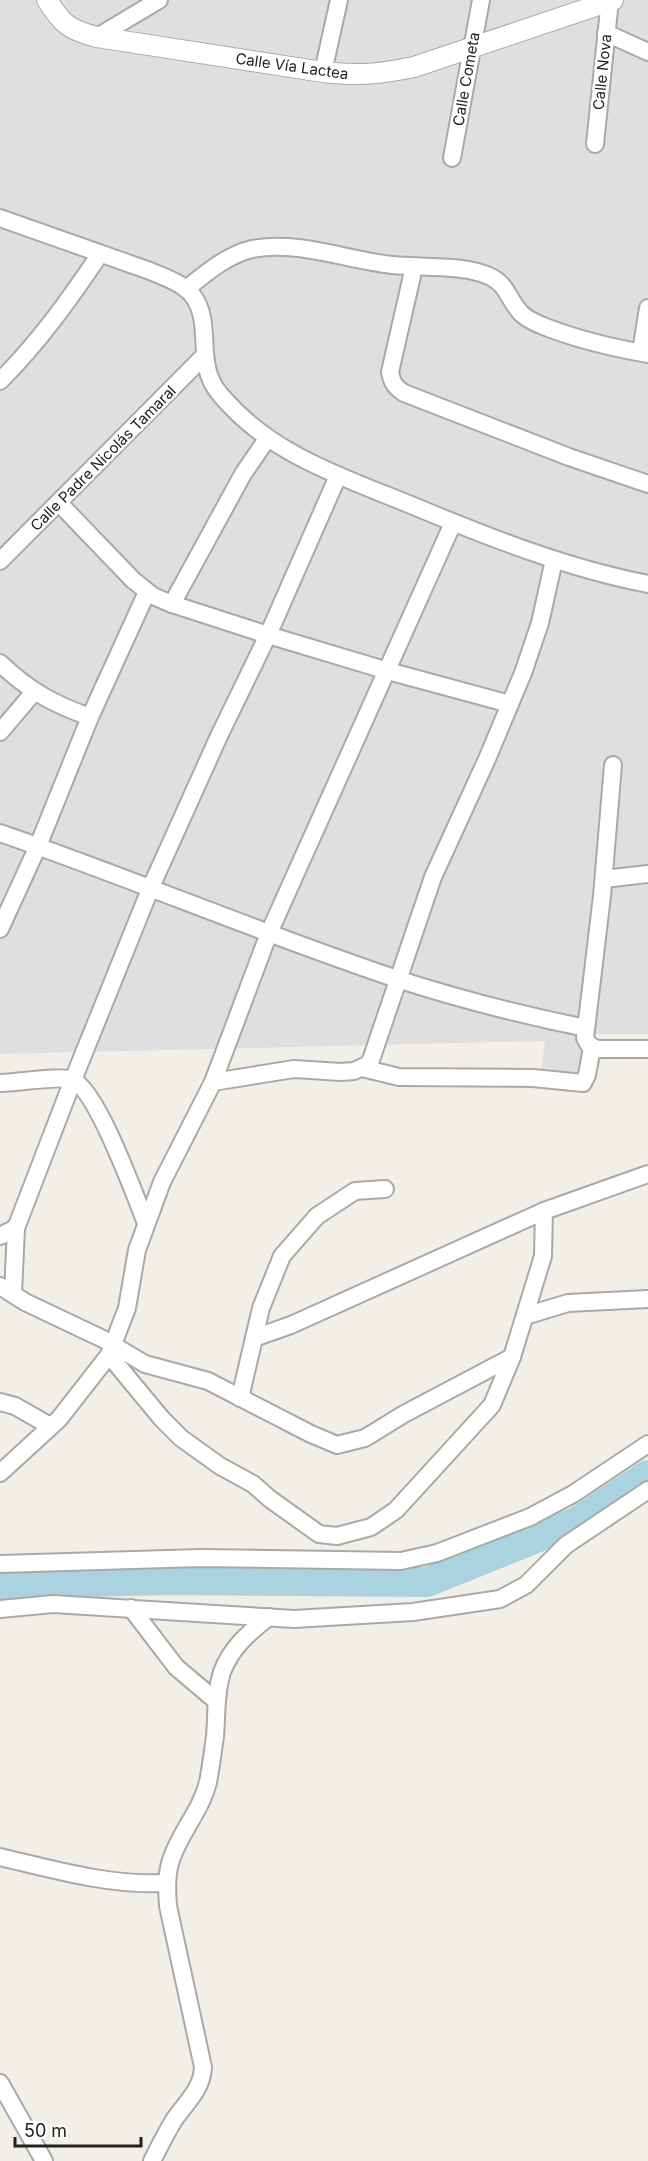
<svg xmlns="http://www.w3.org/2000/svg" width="648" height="2161" viewBox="0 0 648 2161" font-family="Inter,sans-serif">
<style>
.residential{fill:#e0dfdf}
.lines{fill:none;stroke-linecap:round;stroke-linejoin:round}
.river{stroke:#aad3df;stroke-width:30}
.minor-casing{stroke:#a9a9a9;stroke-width:20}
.tertiary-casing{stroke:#a9a9a9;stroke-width:22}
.minor{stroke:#fff;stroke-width:16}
.tertiary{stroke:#fff;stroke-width:20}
.labels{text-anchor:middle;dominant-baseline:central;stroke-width:5;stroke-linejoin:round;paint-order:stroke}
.street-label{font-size:15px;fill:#222;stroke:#fff}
</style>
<rect width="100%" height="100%" fill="#f2efe9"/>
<path class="residential" d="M0 0H648V1034H580L586 1049 583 1079 541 1075 545 1041 0 1054Z"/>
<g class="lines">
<path class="river" d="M0 1584 170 1580 427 1582 576 1522 648 1475"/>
<defs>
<g id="minor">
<path d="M606 33 648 52"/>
<path d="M97 37 159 0"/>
<path d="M323 72 339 0"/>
<path d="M595 144 610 0"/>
<path d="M452 158 481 0"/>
<path d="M0 218 150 271C164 277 183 283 193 296 210 319 200 349 209 375 212 384 219 394 226 401 275 456 345 478 411 505 488 537 566 568 648 584"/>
<path d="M414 267 390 372C392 383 395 387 404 393L569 457 648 484"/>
<path d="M186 289C206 273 227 255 252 249 298 240 346 260 392 265 422 268 464 264 491 277 508 285 510 304 523 315 531 322 541 325 551 329 583 341 614 348 648 354"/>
<path d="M641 352 648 308"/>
<path d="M0 381C39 342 69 300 100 254"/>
<path d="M59 503 133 580 153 596 172 604 268 635 388 671 510 704"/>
<path d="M0 561 205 355"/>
<path d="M172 604 243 474 267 439"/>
<path d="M0 663C28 690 53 704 90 717"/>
<path d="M0 732 34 692"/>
<path d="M613 765 602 896 585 1038 589 1045 597 1049H648"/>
<path d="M0 833C133 879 263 934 397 979 459 999 522 1015 586 1028"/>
<path d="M604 879 648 874"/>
<path d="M0 929 38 846 90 717 147 592"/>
<path d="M362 1068 399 1077 533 1078 583 1083 587 1075 592 1048"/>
<path d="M213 1082 294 1069 341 1072 354 1071 367 1065 371 1060 433 877 487 759 523 673 540 623 554 560"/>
<path d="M0 1083C16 1083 62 1075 73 1080 98 1092 135 1196 146 1223"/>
<path d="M0 1236 16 1228"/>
<path d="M0 1286 25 1302 103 1339 145 1364 208 1381 311 1434 337 1445 365 1438 404 1414 512 1357"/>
<path d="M13 1294 16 1228 73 1080 151 887 219 736 268 635 338 476"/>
<path d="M525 1316 568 1303 648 1299"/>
<path d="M254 1338 291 1325 544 1211 648 1174"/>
<path d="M109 1355 162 1419 181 1438 220 1466 253 1484 270 1499 319 1534 337 1536 371 1527 396 1510 492 1405 512 1357 543 1256 544 1211"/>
<path d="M240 1398 261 1308 282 1256 317 1216 355 1191 385 1189"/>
<path d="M0 1402 15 1406 50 1426"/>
<path d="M0 1473 59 1419 109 1355 127 1308 137 1250 162 1182 213 1082 269 933 453 523"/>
<path d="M0 1564 200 1558 401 1561 437 1553 530 1517 573 1494 648 1444"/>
<path d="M131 1608 176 1667 215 1700"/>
<path d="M0 1609 53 1604 294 1619 413 1612 500 1599 526 1585 566 1545 648 1490"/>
<path d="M0 1857C55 1870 110 1886 167 1883"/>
<path d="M0 2083 44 2161"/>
<path d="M152 2161C159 2147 166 2133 174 2120 186 2102 202 2090 203 2067L168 1906C167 1891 166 1875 171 1860 180 1832 201 1811 208 1782 211 1767 213 1751 215 1736 217 1714 215 1694 222 1672 231 1648 249 1632 269 1617"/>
</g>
<path id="tertiary" d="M47 0C62 24 69 30 97 37L323 72C359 76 380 74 414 67L613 0"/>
</defs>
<use href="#minor" class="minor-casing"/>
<use href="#tertiary" class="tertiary-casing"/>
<use href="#minor" class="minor"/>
<use href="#tertiary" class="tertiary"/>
</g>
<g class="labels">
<g class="street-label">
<text transform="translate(292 66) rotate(8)">Calle Vía Lactea</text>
<text transform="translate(602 72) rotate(-84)">Calle Nova</text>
<text transform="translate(466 79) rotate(-80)">Calle Cometa</text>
<text transform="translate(103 458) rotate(-45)">Calle Padre Nicolás Tamaral</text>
</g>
</g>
<path d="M15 2137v9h126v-9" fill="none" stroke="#222222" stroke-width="3"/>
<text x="24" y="2137" font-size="18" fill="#222222" stroke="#ffffff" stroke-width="4.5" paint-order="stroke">50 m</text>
</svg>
